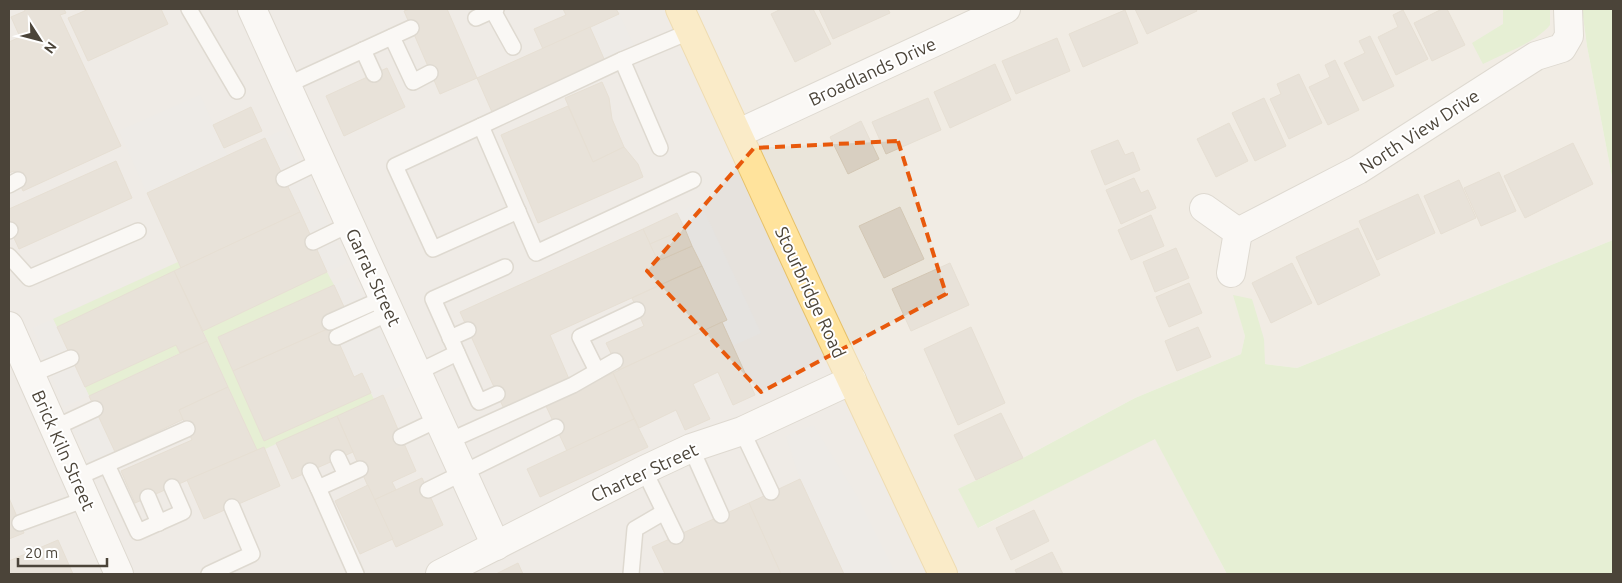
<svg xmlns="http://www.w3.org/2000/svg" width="1622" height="583" viewBox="0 0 1622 583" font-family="Ubuntu,sans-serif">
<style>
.residential{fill:#eae5da}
.industrial{fill:#e6e2dd}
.green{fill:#d2eab5}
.parking{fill:#e5e3e0}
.building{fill:#d8cfc1;stroke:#d3c7b4}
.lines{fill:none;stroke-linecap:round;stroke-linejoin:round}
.service-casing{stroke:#c2bbae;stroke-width:18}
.minor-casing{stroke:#c2bbae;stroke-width:30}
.primary-casing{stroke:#e6c16a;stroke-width:30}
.service{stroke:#fff;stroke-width:15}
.minor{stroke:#fff;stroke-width:28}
.primary{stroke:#ffe39c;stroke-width:28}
.marked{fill:none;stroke:#e8590c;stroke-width:4;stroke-dasharray:10 6;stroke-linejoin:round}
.labels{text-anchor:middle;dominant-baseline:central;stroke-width:4;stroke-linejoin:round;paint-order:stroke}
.street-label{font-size:18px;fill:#4b4439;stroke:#fff}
</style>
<rect width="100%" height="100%" fill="#f6f3ec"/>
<path class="residential" d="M677 9H1582L1587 46 1613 182V240L1297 368 1264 364V339L1234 295 1245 336 1241 354 1135 398 1023 458 976 480 979 528 1155 438 1227 574H945Z"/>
<path class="industrial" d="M9 9H677L945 574H9Z"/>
<g class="green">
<path d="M1503 9H1550V25C1534 44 1505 52 1483 64L1472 43 1503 24Z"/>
<path d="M1582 9H1613V182L1587 46Z"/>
<path d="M1613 240V574H1227L1155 439 978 528 958 489 1023 458 1135 398 1241 354 1245 336 1233 295 1252 299 1264 339 1265 364 1297 368Z"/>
<path d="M178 262 181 268 57 327 53 319Z"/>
<path d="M327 272 334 285 218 337 264 441 371 393 374 399 265 449 264 447 257 450 203 331Z"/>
<path d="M176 345 180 353 89 396 85 387Z"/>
</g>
<g class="parking">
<path d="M619 14 635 48 605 61 590 27Z"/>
<path d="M200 95 228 157 147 193 119 131Z"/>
<path d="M285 129 347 263 327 272 265 138Z"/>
<path d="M700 202 761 333 732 346 722 322 726 320 677 213Z"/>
<path d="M353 276 366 306 348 314 334 285Z"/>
<path d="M371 310 405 384 374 399 362 374 354 377 332 327Z"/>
<path d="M53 319 89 396 64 407 33 328Z"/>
<path d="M97 415 115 452 90 464 73 428Z"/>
<path d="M813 425 858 498 894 570 886 574H844L800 479 786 436Z"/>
</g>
<g class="building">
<path d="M24 9H64L66 13 60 15 121 146 23 191 14 171 9 173V42L20 37 11 17 25 11Z"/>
<path d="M89 9H161L168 24 88 61 68 18Z"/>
<path d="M410 9H447L477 78 440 94 404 11Z"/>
<path d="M563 9H616L619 14 543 49 534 29 566 15Z"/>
<path d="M781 9H813L831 44 795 62 771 14Z"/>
<path d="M819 9H888L890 13 833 39Z"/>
<path d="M1135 9H1196L1197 11 1147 34Z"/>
<path d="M1442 9H1447L1465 45 1432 61 1414 23Z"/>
<path d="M1125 10 1138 43 1083 67 1069 34Z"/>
<path d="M1403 10 1428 59 1396 75 1378 37 1398 27 1393 15Z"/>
<path d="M590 27 605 61 492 112 477 78Z"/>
<path d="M1370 36 1394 86 1363 101 1344 63 1365 53 1359 41Z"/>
<path d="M1057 38 1070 71 1016 94 1002 61Z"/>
<path d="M1335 60 1359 110 1328 125 1309 87 1330 77 1325 65Z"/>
<path d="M995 64 1011 100 950 128 934 92Z"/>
<path d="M387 68 405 107 344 136 326 96Z"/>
<path d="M1299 74 1322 123 1289 139 1270 99 1281 94 1277 84Z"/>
<path d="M602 82 609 98 612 119 624 147 593 162 565 98Z"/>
<path d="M928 98 941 130 886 154 872 122Z"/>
<path d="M1264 98 1286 146 1255 161 1232 113Z"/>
<path d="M568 106 593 162 624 147 638 164 643 177 538 223 501 135Z"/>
<path d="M251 107 262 131 224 148 213 125Z"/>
<path d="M861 121 879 159 848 174 830 137Z"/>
<path d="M1229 123 1248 161 1216 177 1197 139Z"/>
<path d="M265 138 300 212 181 268 147 193Z"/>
<path d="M1118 140 1125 155 1133 152 1140 170 1105 185 1091 151Z"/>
<path d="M1573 143 1593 184 1525 218 1504 176Z"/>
<path d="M116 161 132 198 19 249 9 227V209Z"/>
<path d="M1499 172 1516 211 1481 226 1464 188Z"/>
<path d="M1134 178 1141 193 1148 190 1156 208 1121 224 1106 190Z"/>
<path d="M1459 180 1476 218 1441 234 1424 196Z"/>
<path d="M1418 194 1435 233 1377 260 1359 221Z"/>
<path d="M900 207 924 259 884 278 859 226Z"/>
<path d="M300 212 327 272 203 331 174 271Z"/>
<path d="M677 213 685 229 650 244 643 229Z"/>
<path d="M1151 215 1164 246 1131 260 1118 230Z"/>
<path d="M1358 228 1380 275 1318 305 1296 257Z"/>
<path d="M643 229 658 261 692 246 702 266 550 335 569 379 504 409 460 312Z"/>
<path d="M685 229 692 246 658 261 650 244Z"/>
<path d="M1176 248 1189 278 1155 292 1143 262Z"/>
<path d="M950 263 969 305 911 331 892 289Z"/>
<path d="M1292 263 1312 303 1271 323 1252 283Z"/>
<path d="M702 266 727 320 619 370 606 343 644 326 632 298Z"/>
<path d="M174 271 207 341 180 353 176 345 85 387 57 327Z"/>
<path d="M1189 283 1202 313 1169 327 1156 297Z"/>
<path d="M334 285 345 309 332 327 233 371 218 337Z"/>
<path d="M722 322 755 395 733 405 718 372 693 384 710 419 685 430 676 410 639 428 613 373Z"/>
<path d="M332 327 354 377 362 373 371 393 264 441 233 371Z"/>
<path d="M971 327 1005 403 958 425 924 349Z"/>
<path d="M1198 327 1211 357 1177 371 1165 341Z"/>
<path d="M207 341 228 387 179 410 184 419 115 452 89 396Z"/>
<path d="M613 373 634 419 567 451 545 404Z"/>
<path d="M228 387 257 450 135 503 121 471 192 440 179 410Z"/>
<path d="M383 395 416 471 392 482 396 490 374 500 337 416Z"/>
<path d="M1001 413 1023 458 976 480 954 435Z"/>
<path d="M337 416 353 452 292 479 276 443Z"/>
<path d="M634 419 648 447 540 497 527 469Z"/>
<path d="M264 447 280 486 204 519 187 480Z"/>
<path d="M422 478 443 525 396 547 374 500Z"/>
<path d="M800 479 844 574H781L749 503Z"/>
<path d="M368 485 393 539 360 554 335 501Z"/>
<path d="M9 498 24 533 9 539Z"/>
<path d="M749 503 781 574H665L652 547Z"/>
<path d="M1034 510 1049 541 1011 560 996 528Z"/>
<path d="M58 540 73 574H9V561Z"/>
<path d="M1052 552 1063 574H1017L1015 570Z"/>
<path d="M518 563 523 574H496Z"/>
</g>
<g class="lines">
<defs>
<g id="service">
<path d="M189 9 237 91"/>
<path d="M492 9 513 47"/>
<path d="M476 18 496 9"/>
<path d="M691 31 622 60 481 126 536 253 693 180"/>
<path d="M392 37 413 82 430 73"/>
<path d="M363 50 374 74"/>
<path d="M622 60 660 148"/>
<path d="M287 85 411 28"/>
<path d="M481 126 395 166 433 249 518 211"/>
<path d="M284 179 321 161"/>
<path d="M9 185 18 180"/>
<path d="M9 231 10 230"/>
<path d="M313 242 350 224"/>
<path d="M9 256 29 278 138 231"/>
<path d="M330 322 384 298"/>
<path d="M337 337 391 312"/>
<path d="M450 338 468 330"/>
<path d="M597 371 580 337 637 310"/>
<path d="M418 372 457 353"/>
<path d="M30 375 71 358"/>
<path d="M497 394 479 402 433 299 505 267"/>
<path d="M54 428 95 409"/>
<path d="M742 431 771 492"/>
<path d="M401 437 439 419"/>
<path d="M449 441 573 385 615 361"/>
<path d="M691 448 721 515"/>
<path d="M338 458 346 475"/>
<path d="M107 465 138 532 183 512 172 487"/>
<path d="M644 470 676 536"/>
<path d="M310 471 318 488"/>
<path d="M76 478 187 429"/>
<path d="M428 490 556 427"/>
<path d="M148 497 159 523"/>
<path d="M20 523 86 499"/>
<path d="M209 574 252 554 232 507"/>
<path d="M356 574 318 488 360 469"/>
<path d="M631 574 635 529 664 512"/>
</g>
<g id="minor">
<path d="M252 9 496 546"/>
<path d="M739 133 1006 9"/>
<path d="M1204 208 1238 232 1231 273"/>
<path d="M1238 232 1358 170 1536 56 1562 48 1569 36 1568 9"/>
<path d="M9 326 119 574"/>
<path d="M440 574 644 470 691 448 742 431 852 380"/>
</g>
<path id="primary" d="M680 9 812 296 943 574"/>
</defs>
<use href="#service" class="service-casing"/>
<use href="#minor" class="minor-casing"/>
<use href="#primary" class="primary-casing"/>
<use href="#service" class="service"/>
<use href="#minor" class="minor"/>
<use href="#primary" class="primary"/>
</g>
<path d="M0 0H1622V583H0ZM898 141 946 294 761 392 647 271 754 148Z" fill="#f6f3ec" fill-opacity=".55" fill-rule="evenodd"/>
<path class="marked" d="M898 141 946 294 761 392 647 271 754 148Z"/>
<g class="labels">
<g class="street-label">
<text transform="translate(872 71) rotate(-25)">Broadlands Drive</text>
<text transform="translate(1419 131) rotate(-33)">North View Drive</text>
<text transform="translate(374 277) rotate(65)">Garrat Street</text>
<text transform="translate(811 292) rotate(65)">Stourbridge Road</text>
<text transform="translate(64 450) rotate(66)">Brick Kiln Street</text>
<text transform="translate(644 472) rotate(-25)">Charter Street</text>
</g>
</g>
<rect width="1622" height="583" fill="none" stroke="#4b4439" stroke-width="20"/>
<g transform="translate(40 40) rotate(126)" stroke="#ffffff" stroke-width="4" paint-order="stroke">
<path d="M0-4L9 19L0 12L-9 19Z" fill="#4b4439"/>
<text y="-8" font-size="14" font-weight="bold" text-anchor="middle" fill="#4b4439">N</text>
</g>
<path d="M18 558v8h89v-8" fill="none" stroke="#4b4439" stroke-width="2.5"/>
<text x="25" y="558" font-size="15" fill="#4b4439" stroke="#ffffff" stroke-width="4" paint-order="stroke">20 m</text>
</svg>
